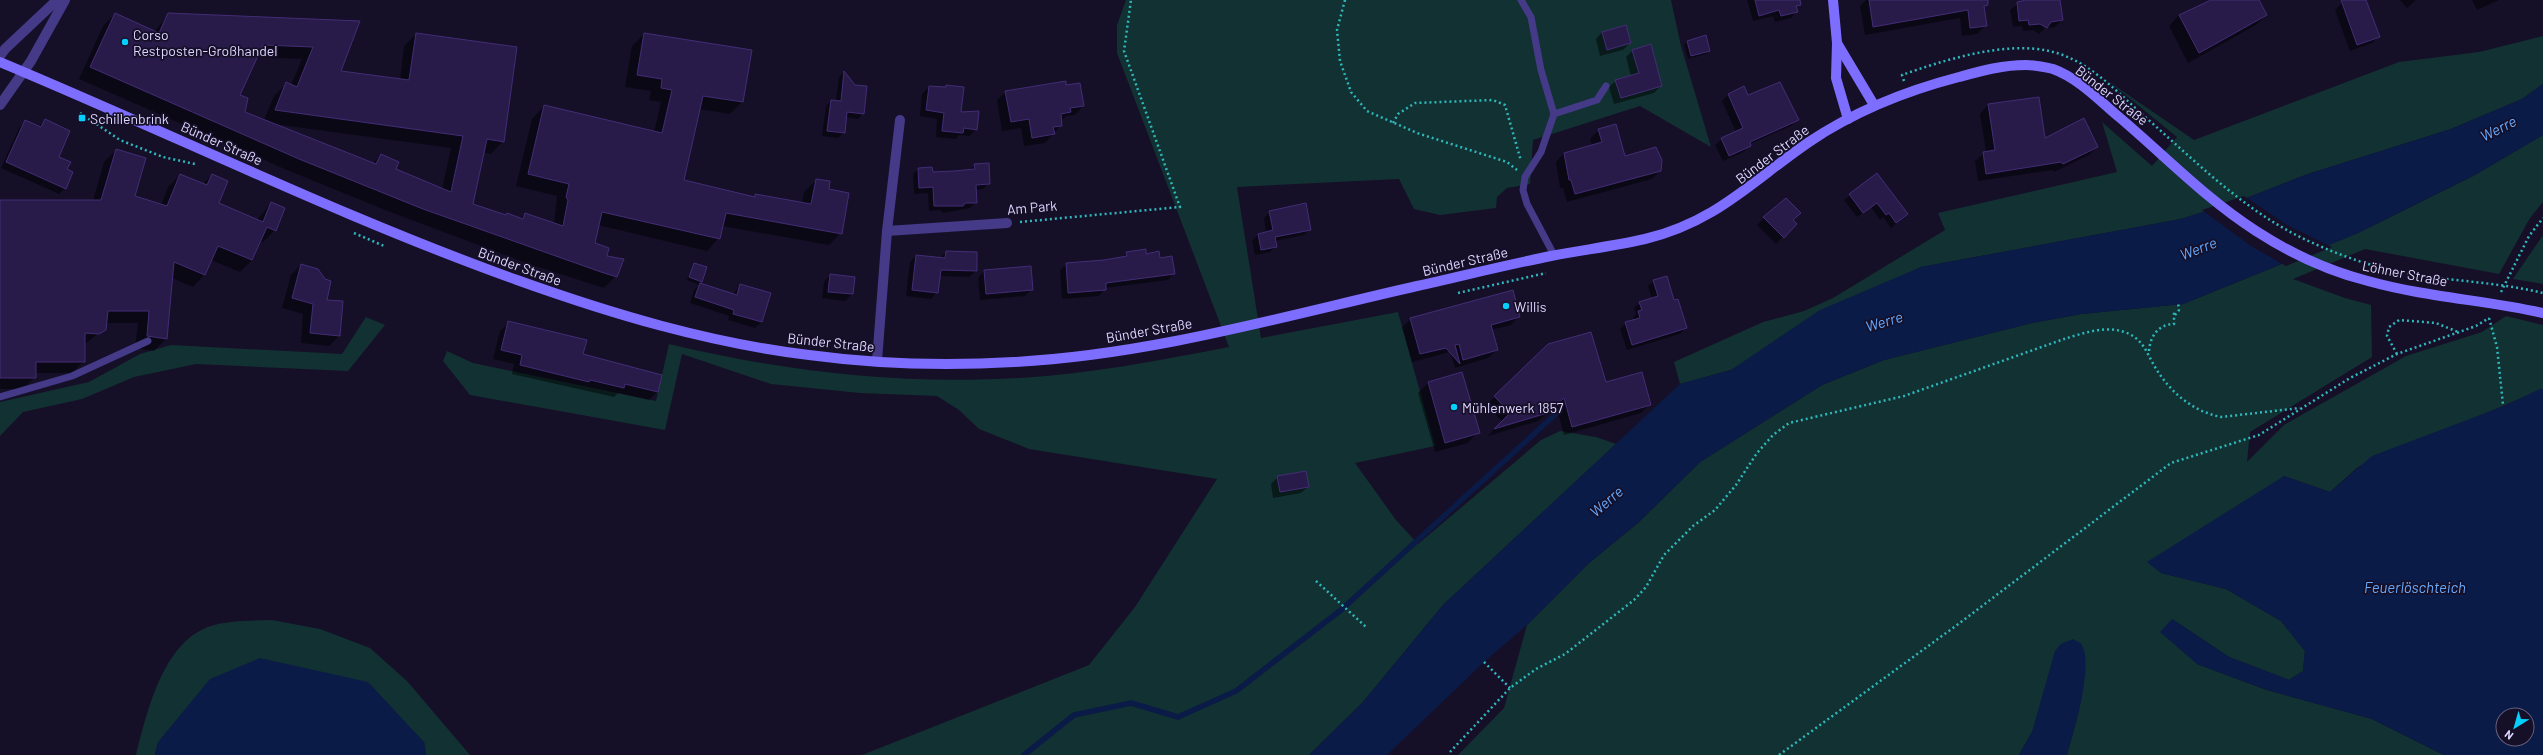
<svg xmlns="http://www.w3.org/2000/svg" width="2543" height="755" viewBox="0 0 2543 755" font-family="Barlow,sans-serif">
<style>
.green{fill:#123132}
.water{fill:#0a1b47;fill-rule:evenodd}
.pier{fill:#160f28}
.shadow{fill:#0007;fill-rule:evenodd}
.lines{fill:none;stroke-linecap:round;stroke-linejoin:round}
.stream{stroke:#0a1b47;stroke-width:5.5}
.building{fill:#291b49;stroke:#422d76;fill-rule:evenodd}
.path{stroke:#2eb8bc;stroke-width:2.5;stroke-dasharray:2 3;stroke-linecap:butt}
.lane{stroke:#443a88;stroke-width:7}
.street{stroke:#443a88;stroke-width:10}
.secondary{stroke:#7e6eff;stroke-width:10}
.poi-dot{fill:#03d0ff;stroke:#160f28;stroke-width:1.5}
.labels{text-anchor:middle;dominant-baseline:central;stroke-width:3.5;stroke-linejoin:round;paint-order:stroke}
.poi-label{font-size:14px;fill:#dfd7ff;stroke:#160f28;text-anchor:start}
.street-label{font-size:14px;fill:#dfd7ff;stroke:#160f28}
.water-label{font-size:15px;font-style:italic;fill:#65aaff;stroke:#160f28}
</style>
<rect width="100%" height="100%" fill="#160f28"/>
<g class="green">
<path d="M1126 0H1671L1681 46 1711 147 1640 106 1533 140 1530 184 1507 188 1497 197 1496 208 1440 215 1414 209 1399 179 1237 187 1261 338 1398 312 1435 446 1355 463 1396 520 1418 544 1541 440 1560 431 1596 437 1616 444 1443 605 1363 702 1309 755H862L1089 665 1135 607 1217 479 1029 449 979 429 959 410 937 396 860 393 771 384 682 354 665 430 470 395 443 361 447 351 473 363 656 401 669 344C786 372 900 385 1020 378 1091 374 1160 360 1229 347L1117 53V25Z"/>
<path d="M2543 36V84L2522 99 2451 129 2308 174 2244 199 2181 219 1921 267 1765 349 1731 370 1680 384 1674 362 1763 322 1804 311 1833 298 1945 230 1938 213 2117 172 2102 122 2152 166 2177 137 2108 81 2194 140 2399 62 2479 52Z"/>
<path d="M2543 135V202L2530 218 2499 274 2365 249 2293 279 2345 298 2371 305 2372 357 2250 432 2247 462 2284 425 2406 356 2482 332 2506 316 2543 325V389L2358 467 2330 492 2284 476 2161 573 2226 589 2281 621 2305 651 2303 671 2289 680 2229 657 2172 619 2197 664 2267 690 2372 719 2444 755H2067C2076 722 2091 677 2081 644L2019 755H1458L1504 708 1527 625 1589 563 1639 522 1700 462 1822 385 1884 360 2032 323 2081 314 2183 304 2358 233 2473 176Z"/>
<path d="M2543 235V284L2513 279Z"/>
<path d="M366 317 385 325 348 371 196 364 134 377 82 399 23 412 0 436V402L89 382 140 354 171 345 342 354Z"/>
<path d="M272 620 320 629 370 648 407 681 470 755H426L424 742H158L155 755H136C147 712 163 641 211 626 230 620 252 621 272 620Z"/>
</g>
<g class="water">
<path d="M2543 84V135L2473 176 2358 233 2183 304 2081 314 2032 323 1884 360 1822 385 1700 462 1639 522 1589 563 1527 625 1484 662 1387 755H1309L1363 702 1443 605 1680 384 1731 370 1820 310 1921 267 2181 219 2244 199 2308 174 2451 129 2522 99Z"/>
<path d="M2540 389H2543V755H2444L2372 719 2267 690 2197 664 2160 632 2172 619 2229 657 2289 680 2303 671 2305 651 2281 621 2226 589 2161 573 2147 562 2284 476 2330 492 2372 456 2504 406ZM2503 715H2527V739H2503Z"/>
<path d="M2073 639C2075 641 2080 642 2081 644 2095 663 2073 733 2067 755H2019L2032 732 2055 651 2061 644Z"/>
<path d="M260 658 368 682 424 742 426 755H155L158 742 210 679Z"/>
</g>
<path class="pier" d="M2244 196 2287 225 2332 247 2286 266 2251 246 2202 210Z"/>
<g class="shadow">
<path d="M1747 0H1794L1797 11 1791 18 1775 22 1773 16 1753 21Z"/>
<path d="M1866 0H1983L1986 25 1977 34 1962 36 1960 18 1865 35 1860 6Z"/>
<path d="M2023 0H2059L2062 20 2055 27 2045 28 2039 34 2033 30 2023 31 2022 26 2013 27 2010 10Z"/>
<path d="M2214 0H2258L2266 15 2256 25 2188 63 2169 26 2179 15Z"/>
<path d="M2350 0H2365L2378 37 2372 43 2350 51 2335 10 2342 3Z"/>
<path d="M2400 0H2416L2407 8Z"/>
<path d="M2472 0H2499L2477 10Z"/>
<path d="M115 14 154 32 169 14 359 22 339 71 400 80 404 46 416 34 503 141 491 154 483 152 472 204 505 216 520 219 525 214 554 224 557 196 516 186 532 119 544 106 654 132 661 102 649 100 651 91 625 87 632 46 644 34 742 102 730 114 699 109 682 181 753 198 756 195 802 203 804 192 816 180 827 190 841 233 829 245 722 226 719 238 707 251 598 225 593 243 605 257 616 276 604 288 529 264 390 212 287 170 79 79 103 26ZM257 57 302 59 291 85 286 84 274 96 264 120 244 112 239 95ZM274 124 451 148 442 189 394 169 381 155 372 164Z"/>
<path d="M1602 32 1630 43 1623 50 1600 56 1596 39Z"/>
<path d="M1705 36 1709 51 1706 54 1688 59 1684 45 1687 41Z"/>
<path d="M1633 50 1661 86 1654 93 1614 104 1609 87 1616 81 1631 76 1626 57Z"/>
<path d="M844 72 863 113 858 119 845 117 844 132 838 138 822 136 826 106 831 101H836L839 77Z"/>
<path d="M929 87 976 129 970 136 959 135 956 139 936 137 937 119 920 116 922 94Z"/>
<path d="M1066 87 1083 106 1075 115 1066 116 1061 121V125L1045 143 1024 146 1021 128 1002 131 997 100 1006 92Z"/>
<path d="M1744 88 1748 96 1798 119 1791 126 1750 144 1744 152 1723 161 1715 145 1722 139 1736 132 1722 101 1728 95Z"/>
<path d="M1988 105 2044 139 2097 147 2089 155 2054 172 2053 170 1978 181 1975 161 1986 152 1980 114Z"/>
<path d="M45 120 69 131 57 157 66 170 65 188 59 194 1 168 19 128 25 121 38 127Z"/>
<path d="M1599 130 1625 157 1660 171 1652 179 1567 202 1563 188H1560L1556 162 1564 153 1592 146 1590 139Z"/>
<path d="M116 150 133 197 161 205 168 187 180 175 203 184 212 175 218 204 257 220 271 203 275 230 263 242 260 241 252 260 240 272 211 260 204 275 193 287 172 278 166 339 154 351 135 348 138 323H106V327L84 345V361L72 373H35V377L23 389H0V201H93L104 162Z"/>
<path d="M975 165 989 183 983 189 976 190V202L970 208 943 213 940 210 929 211 928 193 914 194 913 174 919 168 932 173 969 171Z"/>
<path d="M1877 175 1907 214 1891 228 1883 217 1880 220 1871 207 1857 217 1844 200Z"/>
<path d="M1270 212 1310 229 1304 235 1275 241 1276 246 1270 252 1255 255 1252 241 1258 235 1266 233 1264 218Z"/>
<path d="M1764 218 1792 220 1796 224 1776 244 1757 225Z"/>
<path d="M946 252 976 271 969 277 939 276 937 292 931 299 906 296 910 262 916 256 940 258Z"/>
<path d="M1127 253 1146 255 1160 259 1174 273 1168 280 1105 288 1099 296 1062 299 1060 270 1067 264 1104 261 1122 258Z"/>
<path d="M694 264 701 281 699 284 733 295 740 285 762 322 755 328 728 320 729 316 690 303 694 290 699 285 687 280Z"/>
<path d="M301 265 325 301 339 336 329 346 301 343 303 314 282 308 291 275Z"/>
<path d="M984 271 1032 289 1025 296 980 300 978 278Z"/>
<path d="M830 275 852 294 845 301 822 298 824 282Z"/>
<path d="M1654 281 1674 302 1686 328 1680 334 1627 350 1620 329 1626 323 1634 321 1633 318 1636 314 1634 308 1640 303 1652 299 1648 286Z"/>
<path d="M1519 316 1511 325 1491 330 1497 350 1488 358 1455 368 1450 352 1412 362 1402 327 1411 319Z"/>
<path d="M509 322 582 355 658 391 649 400 618 393 614 397 512 374 514 364 493 359 500 331Z"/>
<path d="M1462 373 1478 432 1468 443 1435 452 1418 393 1428 383Z"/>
<path d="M1605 383 1649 405 1641 413 1564 435 1556 405 1548 412 1497 426 1503 422 1486 405 1495 397Z"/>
<path d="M1545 415 1538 421 1488 436 1494 429Z"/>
<path d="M1278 477 1308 487 1301 493 1273 498 1271 484Z"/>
</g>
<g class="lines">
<path class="stream" d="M1024 755 1074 715 1131 703 1178 717 1236 691 1341 610 1559 411"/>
</g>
<g class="building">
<path d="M1755 0H1800L1801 5 1796 6 1798 12 1781 16 1779 10 1759 16Z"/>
<path d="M1869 0H1988V5L1984 6 1987 26 1970 28 1968 10 1873 27Z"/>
<path d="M2026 0H2060L2063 20 2051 22 2047 28 2040 24 2029 25 2028 20 2019 21 2017 2Z"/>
<path d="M2211 0H2259L2267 15 2199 53 2179 15Z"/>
<path d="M2341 0H2366L2380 37 2357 45Z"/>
<path d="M115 13 159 33 168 13 360 21 341 71 409 80 416 33 517 47 504 142 487 139 473 204 506 215 507 213 523 219 525 213 563 226 568 200 566 197 569 184 528 174 544 105 662 133 672 90 661 88 662 79 637 75 644 33 752 50 743 102 703 96 684 180 755 197V194L811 204 816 179 830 181 829 189 849 193 842 234 726 213 720 239 602 212 595 243 609 248 607 256 624 259 617 277 601 272 423 209 299 159 90 67ZM263 45 313 47 297 87 286 82 275 110 463 136 451 192 396 169 399 162 381 154 376 164 245 112 248 98 240 95Z"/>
<path d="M1626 25 1631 43 1607 50 1602 32Z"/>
<path d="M1706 35 1710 51 1691 56 1687 41Z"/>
<path d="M1651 44 1662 86 1621 98 1615 80 1639 73 1632 50Z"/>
<path d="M844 71 855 85 867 86 864 114 847 112 845 133 827 131 831 100 841 101Z"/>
<path d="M1066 81V85L1080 83 1084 106 1070 108 1071 112 1061 114 1062 126 1053 127 1055 134 1032 138 1029 119 1011 122 1005 91Z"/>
<path d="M1780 82 1799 120 1750 142 1751 146 1729 156 1721 138 1743 128 1728 94 1744 86 1748 95Z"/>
<path d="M946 85 964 87 961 112 979 111 977 130 964 128 963 133 942 131 944 113 926 110 929 86 946 87Z"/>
<path d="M2039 97 2045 138 2084 118 2098 147 2063 164 2061 162 1986 174 1983 152 1995 150 1988 104Z"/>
<path d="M45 119 70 131 59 157 71 162 67 169 73 172 66 189 6 162 25 120 41 127Z"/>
<path d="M1616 124 1625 156 1656 147 1662 160 1661 171 1575 194 1571 180H1569L1564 153 1602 142 1598 129Z"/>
<path d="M116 149 146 158 135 196 167 206 180 174 207 185 212 174 228 181 219 203 263 222 271 202 285 208 276 231 267 227 252 260 218 246 205 275 174 262 167 339 147 336 149 311H108L106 330 99 334 85 333V362H36V378H0V200H101Z"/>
<path d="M989 163 990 184 976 185 977 203H965L963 206H934L933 187 919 188 918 168 932 167 933 172 954 171 975 169 974 164Z"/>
<path d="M1877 173 1908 214 1896 223 1889 213 1886 215 1877 203 1863 213 1849 194Z"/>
<path d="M1786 198 1801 213 1793 220 1797 224 1784 238 1763 217Z"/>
<path d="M1306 203 1311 230 1275 237 1277 247 1261 250 1258 234 1273 230 1269 211Z"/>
<path d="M1146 249V254L1159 251 1160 258 1172 256 1175 274 1106 283V290L1068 293 1066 263 1104 260 1127 256 1126 252Z"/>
<path d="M946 251 977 252V271L941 270 938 293 912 290 916 255 945 258Z"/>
<path d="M694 263 707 267 702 282 689 277Z"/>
<path d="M301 264 318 269 325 279 331 281 327 300 343 301 340 336 310 333 313 304 292 298Z"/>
<path d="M1031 266 1033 290 986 294 984 270Z"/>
<path d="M830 274 855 277 853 294 828 292Z"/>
<path d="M1667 276 1674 300 1678 299 1687 328 1632 345 1625 322 1640 318 1638 311 1642 310 1639 302 1658 296 1653 280Z"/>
<path d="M700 283 737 295 740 284 771 293 762 322 733 314 734 310 695 297Z"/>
<path d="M1513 290 1520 317 1491 325 1498 350 1463 360 1459 344 1455 345 1460 364 1446 348 1420 354 1410 318Z"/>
<path d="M508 321 587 340 583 354 662 375 658 392 625 384 624 388 590 380 589 382 520 365 522 355 501 350Z"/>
<path d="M1591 332 1606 382 1642 372 1651 405 1572 427 1564 398 1547 413 1494 429 1510 413 1494 396 1548 344Z"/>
<path d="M1462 372 1480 433 1445 443 1428 382Z"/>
<path d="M1306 471 1309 487 1280 492 1277 476Z"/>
</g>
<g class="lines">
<g class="path">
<path d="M1345 0 1337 30 1340 61 1351 92 1367 111 1417 133 1507 162 1517 170"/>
<path d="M1904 81 1902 75C1944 60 2004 41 2049 51 2087 59 2115 90 2143 115 2192 158 2238 205 2296 235 2326 250 2360 263 2394 271 2442 281 2493 281 2543 293"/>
<path d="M80 113 120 140 163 157 195 164"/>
<path d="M1393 123 1398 114 1415 103 1493 100 1505 105 1521 161"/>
<path d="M1020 222 1180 207 1124 51 1131 0"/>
<path d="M354 233 384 246"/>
<path d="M2501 292 2529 236 2543 218"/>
<path d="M1458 293 1546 273"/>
<path d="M2175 315 2179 310 2178 303"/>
<path d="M2489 318 2497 347 2503 405"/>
<path d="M2149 351C2150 336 2159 324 2174 324V310"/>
<path d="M2397 354 2387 336 2389 327 2399 320 2436 323 2458 332"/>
<path d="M1316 581 1366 627"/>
<path d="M1484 662 1510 688"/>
<path d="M1450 752 1510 688 1536 669 1565 654 1634 600 1646 587 1664 555 1693 526 1715 510 1736 485 1757 453 1773 435 1789 423 1904 396 2064 339C2081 334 2105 325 2124 332 2143 338 2146 352 2155 367 2170 392 2192 411 2221 417L2300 408"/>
<path d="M1779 755 1957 625 2171 463 2259 435 2350 378 2397 354 2476 326 2489 318"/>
</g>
<g class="lane">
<path d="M1521 0 1531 17 1541 70 1554 114 1541 152 1525 177 1523 190 1527 204 1554 255"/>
<path d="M1554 114 1597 100 1606 86"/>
<path d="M0 397 72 376 148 341"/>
</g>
<g class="street">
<path d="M0 56 5 49 57 0"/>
<path d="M0 105 31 61 65 0"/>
<path d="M887 231 1007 223"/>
<path d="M877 361 887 231 900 120"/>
</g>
<g class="secondary">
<path d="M1833 0 1837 43 1836 78 1848 119"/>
<path d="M1837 43 1874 105"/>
<path d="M0 62C173 134 341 217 517 280 612 314 709 343 809 355 876 364 946 366 1014 362 1150 355 1285 316 1417 286 1462 276 1506 265 1551 256 1582 250 1614 246 1645 239 1716 222 1752 181 1809 142 1855 111 1905 91 1959 77 1981 71 2002 65 2026 65 2032 65 2046 67 2053 69 2078 78 2099 100 2119 117 2164 155 2206 199 2256 231 2290 253 2329 271 2368 281 2425 297 2485 300 2543 313"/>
</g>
</g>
<g class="poi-dot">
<circle cx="125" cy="42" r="4"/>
<rect x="78" y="114" width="8" height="8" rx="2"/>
<circle cx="1506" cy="306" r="4"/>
<circle cx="1454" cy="407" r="4"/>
</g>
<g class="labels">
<g class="poi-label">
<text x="133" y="34">Corso<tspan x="133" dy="16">Restposten-Großhandel</tspan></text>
<text x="90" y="118">Schillenbrink</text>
<text x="1514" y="306">Willis</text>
<text x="1462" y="407">Mühlenwerk 1857</text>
</g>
<g class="street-label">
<text transform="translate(2112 95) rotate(38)">Bünder Straße</text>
<text transform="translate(222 143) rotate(24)">Bünder Straße</text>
<text transform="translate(1772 154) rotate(-37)">Bünder Straße</text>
<text transform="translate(1032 207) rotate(-5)">Am Park</text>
<text transform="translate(1465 261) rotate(-13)">Bünder Straße</text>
<text transform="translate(520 266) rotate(20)">Bünder Straße</text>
<text transform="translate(2405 273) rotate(11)">Löhner Straße</text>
<text transform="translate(1149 330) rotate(-10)">Bünder Straße</text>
<text transform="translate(831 342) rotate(6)">Bünder Straße</text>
</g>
<g class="water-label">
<text transform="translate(2498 128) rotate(-27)">Werre</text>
<text transform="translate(2198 248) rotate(-21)">Werre</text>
<text transform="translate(1884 321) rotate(-17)">Werre</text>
<text transform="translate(1606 501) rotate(-41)">Werre</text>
<text x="2415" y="587">Feuerlöschteich</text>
</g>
</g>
<g transform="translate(2515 727) rotate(217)"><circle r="19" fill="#160f28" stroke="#665f7e"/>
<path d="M0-3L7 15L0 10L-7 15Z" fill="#03d0ff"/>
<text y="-6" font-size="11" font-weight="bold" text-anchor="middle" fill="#dfd7ff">N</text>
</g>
</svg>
